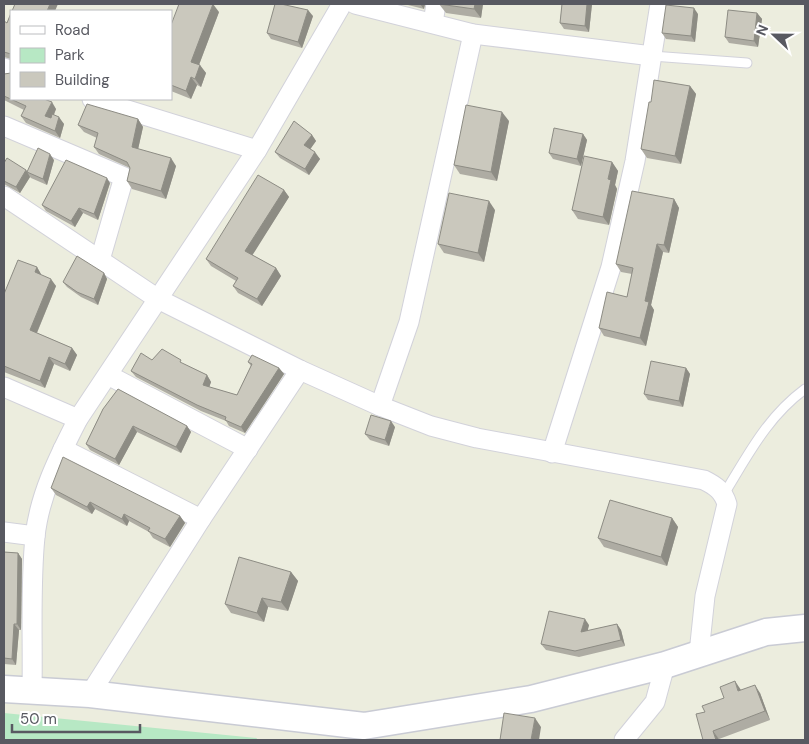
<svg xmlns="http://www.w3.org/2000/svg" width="809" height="744" viewBox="0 0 809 744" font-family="'DM Sans',sans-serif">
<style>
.green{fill:#b7e8c4}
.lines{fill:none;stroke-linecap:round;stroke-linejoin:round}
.lane-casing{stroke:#d2d2da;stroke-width:11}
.street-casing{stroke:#d2d2da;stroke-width:21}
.secondary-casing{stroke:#c9cbd4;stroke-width:29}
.lane{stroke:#fff;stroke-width:9}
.street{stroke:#fff;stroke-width:19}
.secondary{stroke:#fff;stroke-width:26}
.wall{fill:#aeaca3}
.shaded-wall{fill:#8d8c84}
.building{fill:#cac8bd;stroke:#8d8c84}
</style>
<rect width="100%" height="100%" fill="#ecedde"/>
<path class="green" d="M4 713 257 738 256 740H4Z"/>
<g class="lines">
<defs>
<g id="lane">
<path d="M652 56 747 63"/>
<path d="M724 494C748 455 767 417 805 389"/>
</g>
<g id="street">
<path d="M355 4 473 34 652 56"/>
<path d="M433 23 436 4"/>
<path d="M4 68 11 71"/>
<path d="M92 99 257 150"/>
<path d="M4 126 124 177 100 260"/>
<path d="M4 196 158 299 300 370 380 406 431 426 477 438 704 480C716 486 723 491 727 504L705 596 699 653"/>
<path d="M108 375 248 449"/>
<path d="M4 387 78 419"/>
<path d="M380 406 409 322 473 34"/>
<path d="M63 449 201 519"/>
<path d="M552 453 611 267 635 161 660 4"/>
<path d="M4 532 35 536"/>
<path d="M32 691C33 641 30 586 35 537 39 496 59 456 78 419L257 150 342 4"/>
<path d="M90 694 201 519 300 370"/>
<path d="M624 740 655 702 665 665"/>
</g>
<path id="secondary" d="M4 689 90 694 364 726 531 699 665 665 766 632 805 628"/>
</defs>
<use href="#lane" class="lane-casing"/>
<use href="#street" class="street-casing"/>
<use href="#secondary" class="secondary-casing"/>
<use href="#lane" class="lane"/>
<use href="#street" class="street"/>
<use href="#secondary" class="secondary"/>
</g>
<g class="wall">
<path d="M404 4H425L424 9Z"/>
<path d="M439 4H483L481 18 446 13Z"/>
<path d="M562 4H592L589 32 564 29 560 23Z"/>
<path d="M219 12 199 65 206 73 201 87 197 85 191 99 171 91V25Z"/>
<path d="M11 13V59L4 57V21L7 23Z"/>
<path d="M757 13 762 19 758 47 729 43 725 37Z"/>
<path d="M698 14 695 42 666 39 662 33Z"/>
<path d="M313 16 302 48 271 39 267 33Z"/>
<path d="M4 74 56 109 54 115 64 124 60 138 26 123 21 116 24 110 4 100Z"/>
<path d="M690 86 696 94 681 164 647 158 641 149 651 102Z"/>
<path d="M138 119 143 127 138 149 176 166 166 199 132 189 127 181 130 168 99 154 94 147 97 138 84 132 78 125Z"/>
<path d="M509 121 497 181 460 174 454 165Z"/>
<path d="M583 134 587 140 581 166 553 159 549 153Z"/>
<path d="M312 135 316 141 310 149 320 159 309 175 280 158 275 152Z"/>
<path d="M54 160 47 185 31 178 30 177 20 193 4 184V163L26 170 27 171Z"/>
<path d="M612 162 618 171 615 185 617 189 609 225 578 219 572 210Z"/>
<path d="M110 183 98 220 83 213 75 227 46 211 42 205Z"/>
<path d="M284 190 289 197 252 255 276 268 281 276 262 306 238 293 233 286 236 281 211 266 206 259Z"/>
<path d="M674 199 679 208 669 253 663 252 651 305 654 310 646 346 604 336 599 328 627 297 632 274 621 272 616 264Z"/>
<path d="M495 210 484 262 444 253 438 244Z"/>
<path d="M37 267 41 275 56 286 37 333 72 348 77 355 70 371 54 364 45 388 4 372V294Z"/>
<path d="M104 273 107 279 98 305 81 297 67 287 63 282Z"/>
<path d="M152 360 184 364 207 375 211 382 209 387 237 395 251 366 248 362 279 368 284 374 245 433 229 426 226 421 201 411 136 377 131 371Z"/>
<path d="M686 368 690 374 683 407 648 400 644 394Z"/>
<path d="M103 409 187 426 191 432 181 453 137 432 119 465 90 450 86 444Z"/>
<path d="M395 427 389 446 370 440 365 434Z"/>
<path d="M51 488 180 516 185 523 170 547 153 538 149 532 129 521 127 526 95 509 92 514 56 495Z"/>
<path d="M672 518 678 527 667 566 604 547 598 538Z"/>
<path d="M4 552 18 553 22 559 21 630H19L16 665 4 664Z"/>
<path d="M291 572 298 581 288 611 268 607 264 622 231 613 225 604Z"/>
<path d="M617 624 621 630 625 646 579 657 546 650 541 644 589 625 587 631Z"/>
<path d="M741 690 760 693 770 720 719 739 696 714 705 712 724 698Z"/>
</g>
<g class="shaded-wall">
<path d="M50 4H58L55 11H47Z"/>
<path d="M213 4 219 12 197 70 191 62Z"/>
<path d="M420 4H425L424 9Z"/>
<path d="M475 4H483L481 18 474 9Z"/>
<path d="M587 4H592L589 32 585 26Z"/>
<path d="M694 8 698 14 695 42 691 36Z"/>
<path d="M308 10 313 16 302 48 298 42Z"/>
<path d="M757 13 762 19 758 47 754 41Z"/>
<path d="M200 65 206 73 201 87 195 79Z"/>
<path d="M191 77 197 85 191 99 186 91Z"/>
<path d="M690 86 696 94 681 164 675 156Z"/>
<path d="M52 102 56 109 50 123 45 116Z"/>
<path d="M502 112 509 121 497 181 491 172Z"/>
<path d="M59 117 64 124 60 138 55 131Z"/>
<path d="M138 119 143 127 137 154 132 147Z"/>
<path d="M583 134 587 140 581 166 577 159Z"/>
<path d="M312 135 316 141 309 151 304 145Z"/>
<path d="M315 152 320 159 309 175 305 169Z"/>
<path d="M50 154 54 160 47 185 43 179Z"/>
<path d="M171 158 176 166 166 199 161 191Z"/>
<path d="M612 162 618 171 615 185 617 189 609 225 603 217 608 179Z"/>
<path d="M26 170 30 177 20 193 16 187Z"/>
<path d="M107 178 110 183 98 220 94 214Z"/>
<path d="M284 190 289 197 250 259 245 251Z"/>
<path d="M674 199 679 208 669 253 664 245Z"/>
<path d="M489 201 495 210 484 262 478 253Z"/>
<path d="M79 208 83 213 75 227 71 221Z"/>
<path d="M657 244 663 252 651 305 654 310 646 346 640 338 645 301Z"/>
<path d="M37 267 41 274 40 279 35 272Z"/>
<path d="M276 268 281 276 262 306 257 299Z"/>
<path d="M104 273 107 279 98 305 94 299Z"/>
<path d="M51 279 56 286 35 337 30 330Z"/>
<path d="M72 348 77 355 70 371 65 364Z"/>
<path d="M49 357 54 364 45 388 40 381Z"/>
<path d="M279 368 284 374 245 433 241 427Z"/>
<path d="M686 368 690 374 683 407 679 401Z"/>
<path d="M207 375 211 382 208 391 203 385Z"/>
<path d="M391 421 395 427 389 446 385 440Z"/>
<path d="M133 426 137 432 119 465 115 459Z"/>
<path d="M187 426 191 432 181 453 176 447Z"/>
<path d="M90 502 95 509 92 514 87 507Z"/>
<path d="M124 514 129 521 127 526 122 519Z"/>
<path d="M180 516 185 523 170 547 165 539Z"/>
<path d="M672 518 678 527 667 566 661 557Z"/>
<path d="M18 553 22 559 21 630 17 624Z"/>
<path d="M291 572 298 581 288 611 281 602Z"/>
<path d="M262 598 268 607 264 622 257 613Z"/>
<path d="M585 619 589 625 586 638 581 632Z"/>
<path d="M14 624 19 630 16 665 12 659Z"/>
<path d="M617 624 621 630 625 646 621 640Z"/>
<path d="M735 681 741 690 738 691Z"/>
<path d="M755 685 760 693 770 720 765 711Z"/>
<path d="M535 718 541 727 539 740H531Z"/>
<path d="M713 731 719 739V740H716Z"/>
</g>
<g class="building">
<path d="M15 4H50L47 11H12Z"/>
<path d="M179 4H213L191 62 200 65 195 79 191 77 186 91 171 85V25Z"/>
<path d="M275 4H281L308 10 298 42 267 33Z"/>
<path d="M439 4H475L474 9Z"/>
<path d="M562 4H587L585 26 560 23Z"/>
<path d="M666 5 694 8 691 36 662 33Z"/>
<path d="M728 10 757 13 754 41 725 37Z"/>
<path d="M11 13V54L4 52V21L7 23Z"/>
<path d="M11 73V99H44L52 102 45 116 51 118 52 114 59 117 55 131 21 116 26 106 4 96V74Z"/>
<path d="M654 80 690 86 675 156 641 149 649 102H651Z"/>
<path d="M87 104 138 119 132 147 171 158 161 191 127 181 130 168 127 162 94 147 98 133 78 125Z"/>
<path d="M466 105 502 112 491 172 454 165Z"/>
<path d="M294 121 312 135 304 145 315 152 305 169 275 152Z"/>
<path d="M554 128 583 134 577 159 549 153Z"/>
<path d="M38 148 50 154 43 179 27 172Z"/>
<path d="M584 156 612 162 608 179 611 180 603 217 572 210Z"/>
<path d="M7 158 26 170 16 187 4 181V163Z"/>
<path d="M66 160 107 178 94 214 79 208 71 221 42 205Z"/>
<path d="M258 175 284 190 245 251 276 268 257 299 233 286 238 278 206 259Z"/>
<path d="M632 191 674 199 664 245 657 244 645 301 649 302 640 338 599 328 607 292 627 297 633 268 616 264Z"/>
<path d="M449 193 489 201 478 253 438 244Z"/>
<path d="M77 256 104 273 94 299 77 292 63 282Z"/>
<path d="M18 260 37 267 35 272 51 279 30 330 72 348 65 364 49 357 40 381 4 366V294Z"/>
<path d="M162 349 181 360 180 362 207 375 203 385 237 395 252 364 248 362 252 355 279 368 241 427 225 420 226 417 197 405 131 371 141 353 152 360Z"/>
<path d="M651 361 686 368 679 401 644 394Z"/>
<path d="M118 389 187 426 176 447 133 426 115 459 86 444 103 409Z"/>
<path d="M371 415 391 421 385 440 365 434Z"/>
<path d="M63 457 180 516 165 539 148 531 150 528 124 514 122 519 90 502 87 507 51 488Z"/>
<path d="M610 500 672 518 661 557 598 538Z"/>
<path d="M4 552 18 553 17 624H14L12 659 4 658Z"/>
<path d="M239 557 291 572 281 602 262 598 257 613 225 604Z"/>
<path d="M549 611 585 619 581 632 617 624 621 640 575 651 541 644Z"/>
<path d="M735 681 738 691 755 685 765 711 713 731 716 740H703L696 714 705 712 702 706 724 698 720 687Z"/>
<path d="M504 713 535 718 531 740H500Z"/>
</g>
<rect width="809" height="744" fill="none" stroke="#585961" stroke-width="10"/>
<rect x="10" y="10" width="162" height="90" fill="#ffffff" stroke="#bcbdc0"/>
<rect x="20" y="26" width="25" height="8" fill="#ffffff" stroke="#bcbdc0"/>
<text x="55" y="35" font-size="15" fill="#585961">Road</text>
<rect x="20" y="48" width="25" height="15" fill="#b7e8c4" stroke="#bcbdc0"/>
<text x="55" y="60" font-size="15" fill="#585961">Park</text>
<rect x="20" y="72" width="25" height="15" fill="#cac8bd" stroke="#bcbdc0"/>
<text x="55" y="85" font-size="15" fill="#585961">Building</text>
<g transform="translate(774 35) rotate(292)" stroke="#ffffff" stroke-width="4" paint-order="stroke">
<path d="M0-4L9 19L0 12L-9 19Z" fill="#585961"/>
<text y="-8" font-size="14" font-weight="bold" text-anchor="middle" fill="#585961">N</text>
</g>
<path d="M12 724v8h128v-8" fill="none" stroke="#585961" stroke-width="2.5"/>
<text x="20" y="724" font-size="15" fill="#585961" stroke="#ffffff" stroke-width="4" paint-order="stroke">50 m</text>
</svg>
